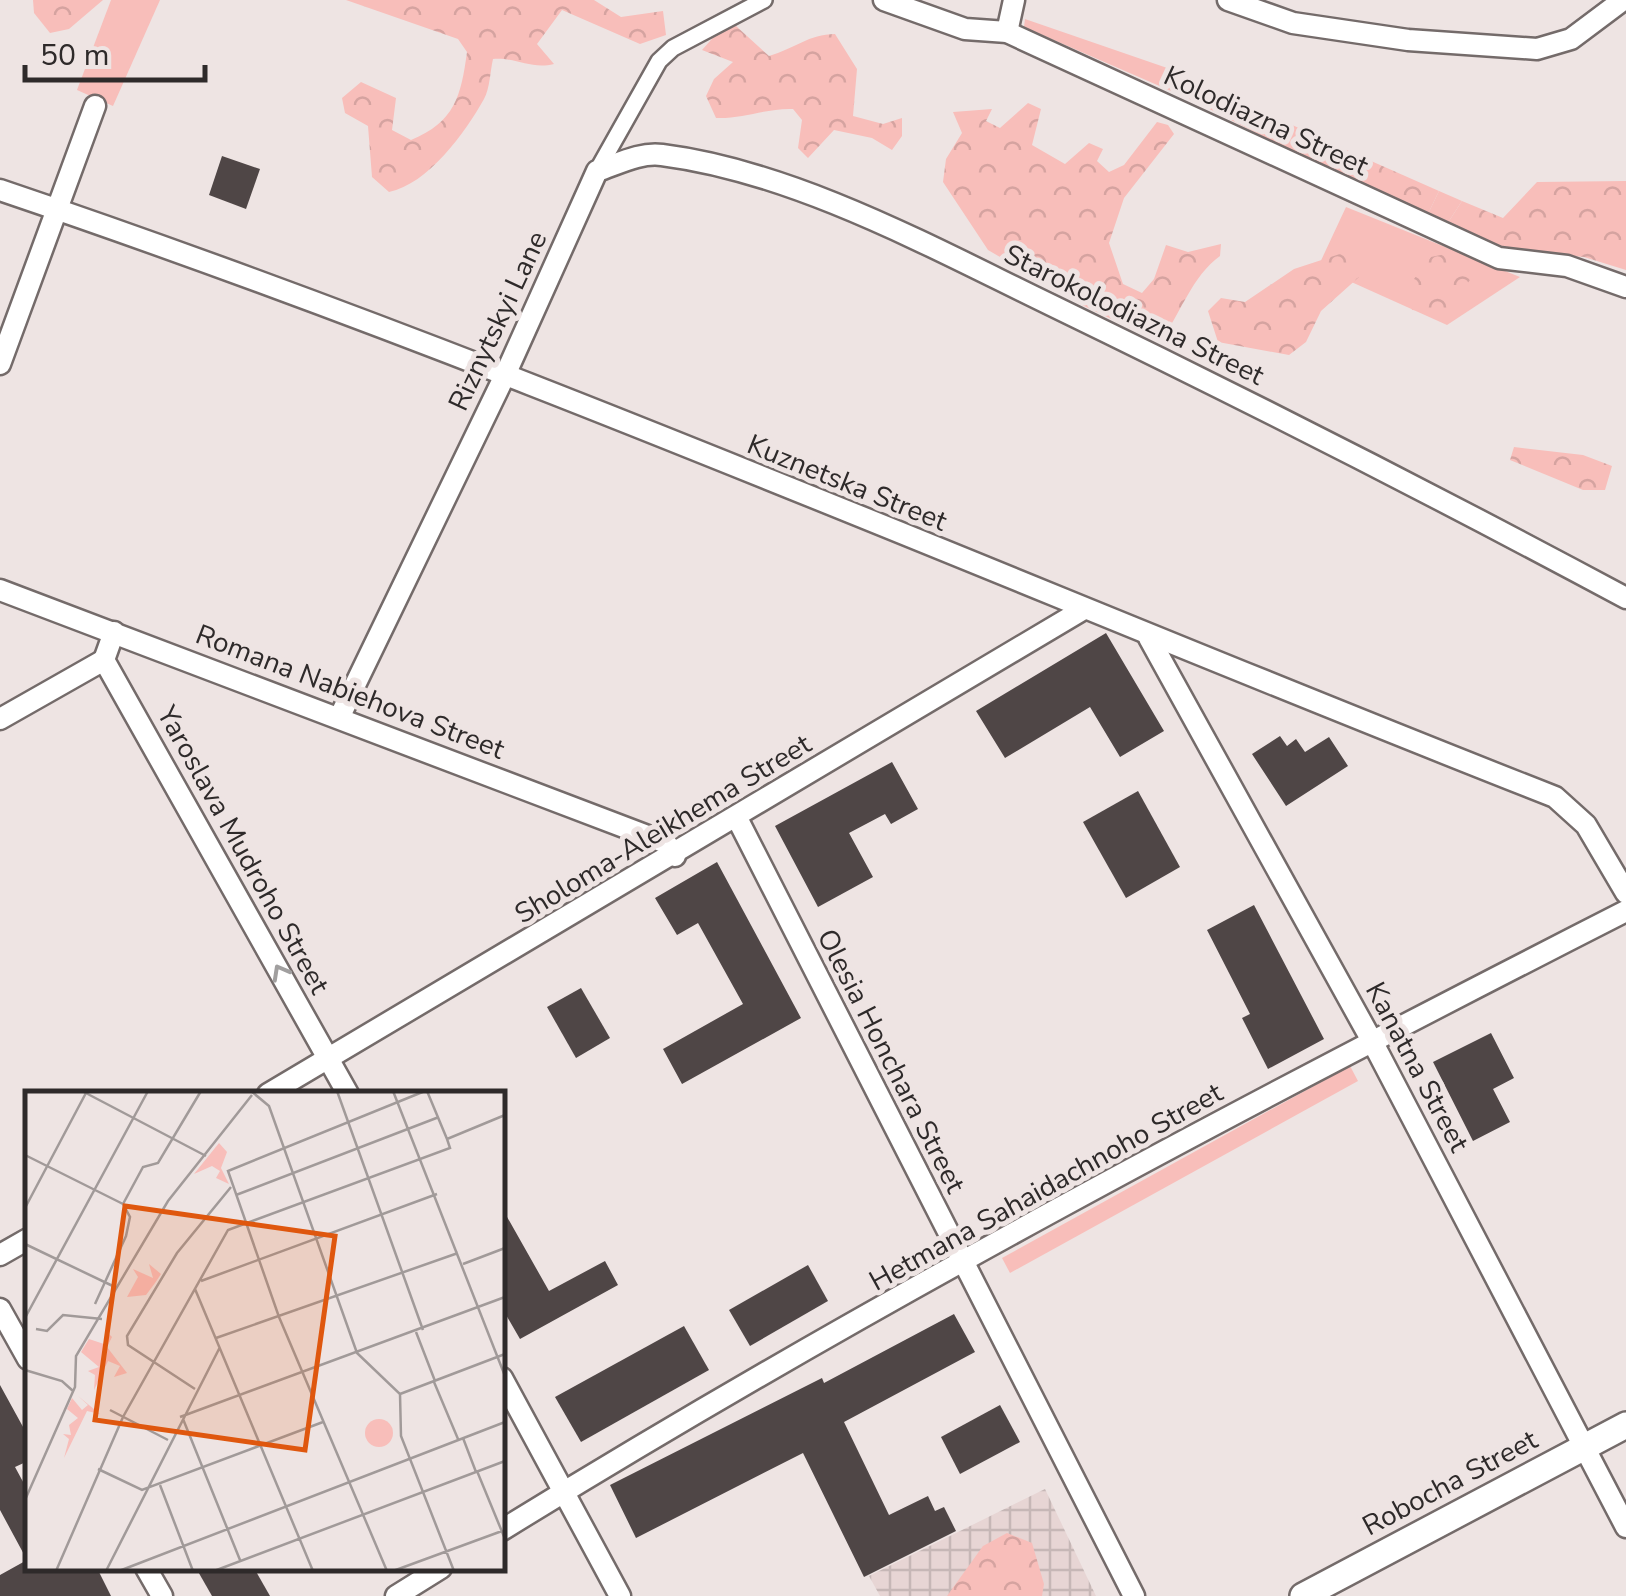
<svg xmlns="http://www.w3.org/2000/svg" width="1626" height="1596" viewBox="0 0 1626 1596" font-family="'Nunito Sans',sans-serif">
<style>
.industrial{fill:url(#industrial-grid)}
.grass{fill:#f8beba}
.forest{fill:url(#forest-crowns)}
.building{fill:#4f4646}
.lines{fill:none;stroke-linecap:round;stroke-linejoin:round}
.pedestrian-casing{stroke:#746b6a;stroke-width:20}
.minor-casing{stroke:#746b6a;stroke-width:25}
.tertiary-casing{stroke:#746b6a;stroke-width:30}
.pedestrian{stroke:#fff;stroke-width:15}
.minor{stroke:#fff;stroke-width:20}
.tertiary{stroke:#fff;stroke-width:25}
.oneway{stroke:#a19f9f}
.labels{text-anchor:middle;dominant-baseline:central;stroke-width:10;stroke-linejoin:round;paint-order:stroke}
.street-label{font-size:28px;fill:#2e2a2a;stroke:#eee4e3}
.inset-road{fill:none;stroke:#a19a99;stroke-width:2.5}
.view{fill:#df570e;fill-opacity:0.15;stroke:#df570e;stroke-width:5}
.inset-edge{fill:none;stroke:#2e2a2a;stroke-width:5}
</style>
<defs>
<pattern id="industrial-grid" width="8" height="8" patternUnits="userSpaceOnUse" patternTransform="scale(2.5)"><rect width="8" height="8" fill="#e7d5d4"/><path d="M0 4h8M4 0v8" fill="none" stroke="#c6b7b6"/></pattern>
<pattern id="forest-crowns" width="20" height="18" patternUnits="userSpaceOnUse" patternTransform="scale(2.5)"><rect width="20" height="18" fill="#f8beba"/><path d="M2 6a3 3 0 1 1 6 0M12 15a3 3 0 1 1 6 0" fill="none" stroke="#d5a3a0"/></pattern>
</defs>
<rect width="100%" height="100%" fill="#eee4e3"/>
<path class="industrial" d="M1045 1489 1096 1596H880L869 1576Z"/>
<g class="grass">
<path d="M111 0H160L113 106 77 90Z"/>
<path d="M1025 19 1173 70 1353 153 1356 184 1194 101 1024 27Z"/>
<path d="M1439 191 1462 201 1447 224 1426 218Z"/>
<path d="M1346 207 1520 277 1447 325 1318 267Z"/>
<path d="M1350 1066 1358 1081 1010 1273 1002 1258Z"/>
</g>
<g class="forest">
<path d="M33 0H103L69 29 50 33 34 13Z"/>
<path d="M346 0H594L621 17 663 11 666 35 640 44 562 10 537 44 554 64C531 70 516 57 493 59 490 72 490 88 484 99 465 133 428 184 389 192L372 177 368 126 345 113 342 98 361 82 396 98 392 130 411 140C455 122 461 96 467 52L458 39Z"/>
<path d="M736 26 769 56C794 49 809 34 835 34L857 69 853 116 883 124 902 118V136L892 150 872 138 834 130 808 158 798 148 802 120 793 109C766 108 743 119 716 118L706 96 714 79 733 62 702 50 718 32Z"/>
<path d="M1028 103 1041 109 1032 145 1065 164 1089 143 1103 149 1097 161 1109 172 1124 165 1157 122 1168 125 1174 134 1124 198 1109 243 1123 284 1142 293 1154 279 1166 245 1188 252 1221 244 1220 256C1192 276 1181 313 1160 342L1084 306 988 250 943 182 946 159 962 133 953 112 992 109 986 121 1000 128Z"/>
<path d="M1353 153 1439 191 1426 218 1356 184Z"/>
<path d="M1626 181V270L1584 257 1506 250 1447 224 1462 201 1503 218 1537 182Z"/>
<path d="M1346 252 1359 277 1321 311 1306 342 1289 355 1218 342 1208 311 1221 298 1245 302 1294 269Z"/>
<path d="M1450 253 1479 268 1446 312 1412 310 1407 288 1431 257Z"/>
<path d="M1514 447 1583 455 1612 466 1605 490H1583L1510 460Z"/>
<path d="M1007 1533 1032 1543 1044 1584 1042 1596H947L983 1546Z"/>
</g>
<g class="building">
<path d="M222 156 260 169 246 209 209 195Z"/>
<path d="M1106 633 1164 731 1120 757 1090 707 1005 758 976 711Z"/>
<path d="M1280 736 1287 746 1296 739 1305 752 1329 737 1348 766 1286 806 1252 754Z"/>
<path d="M892 762 918 809 891 824 885 814 849 833 873 877 818 907 775 826Z"/>
<path d="M1138 791 1180 867 1126 898 1083 822Z"/>
<path d="M717 862 801 1018 682 1084 663 1049 743 1004 698 923 677 935 655 898Z"/>
<path d="M1254 905 1324 1039 1268 1069 1242 1018 1250 1014 1207 930Z"/>
<path d="M581 988 610 1038 576 1058 547 1007Z"/>
<path d="M1491 1033 1514 1078 1493 1089 1510 1122 1473 1141 1433 1062Z"/>
<path d="M502 1208 549 1291 605 1261 618 1285 520 1339 502 1308Z"/>
<path d="M808 1265 828 1301 750 1346 729 1310Z"/>
<path d="M954 1314 975 1352 844 1422 889 1515 928 1496 935 1511 944 1507 956 1531 864 1577 803 1453 636 1538 610 1485 822 1378 824 1383Z"/>
<path d="M684 1326 709 1370 581 1442 555 1397Z"/>
<path d="M0 1385 28 1436V1461L15 1467 28 1491V1568H97L111 1596H0V1575L27 1560 0 1510Z"/>
<path d="M1000 1405 1020 1442 960 1474 941 1437Z"/>
<path d="M196 1568H254L270 1596H212Z"/>
</g>
<g class="lines">
<defs>
<path id="pedestrian" d="M597 171 659 61 673 48 764 0"/>
<g id="minor">
<path d="M884 0 965 29 1007 32 1499 258 1567 266 1626 287"/>
<path d="M1228 0 1293 23 1408 40 1537 49 1571 39 1623 0"/>
<path d="M1007 32 1014 0"/>
<path d="M0 190C527 368 1037 594 1555 797L1586 825 1626 893"/>
<path d="M0 364 95 106"/>
<path d="M0 590 666 843 675 856"/>
<path d="M114 632 104 660 348 1094"/>
<path d="M1149 638 1372 1041 1626 1527"/>
<path d="M340 716 506 373 597 171C618 164 640 152 662 155 795 172 931 247 1051 305 1245 399 1436 496 1626 598"/>
<path d="M0 719 104 660"/>
<path d="M737 818 1134 1596"/>
<path d="M268 1094 1084 609"/>
<path d="M0 1255 28 1239"/>
<path d="M0 1309 28 1359"/>
<path d="M502 1378 620 1596"/>
<path d="M502 1530C866 1305 1245 1105 1626 911"/>
<path d="M146 1568 162 1596"/>
<path d="M396 1596 441 1568"/>
</g>
<path id="tertiary" d="M1303 1596 1626 1425"/>
</defs>
<use href="#pedestrian" class="pedestrian-casing"/>
<use href="#minor" class="minor-casing"/>
<use href="#tertiary" class="tertiary-casing"/>
<use href="#pedestrian" class="pedestrian"/>
<use href="#minor" class="minor"/>
<use href="#tertiary" class="tertiary"/>
</g>
<defs><path id="oneway-chevron" d="M-2-3.5L2.5 0L-2 3.5" fill="none" stroke-width="1.6" stroke-linecap="round" stroke-linejoin="round" transform="scale(2.5)"/></defs>
<use class="oneway" href="#oneway-chevron" transform="translate(280 972) rotate(-119)"/>
<g class="labels">
<g class="street-label">
<text transform="translate(1266 121) rotate(25)">Kolodiazna Street</text>
<text transform="translate(1134 315) rotate(26)">Starokolodiazna Street</text>
<text transform="translate(498 321) rotate(-65)">Riznytskyi Lane</text>
<text transform="translate(847 483) rotate(22)">Kuznetska Street</text>
<text transform="translate(350 692) rotate(21)">Romana Nabiehova Street</text>
<text transform="translate(663 829) rotate(-31)">Sholoma-Aleikhema Street</text>
<text transform="translate(243 850) rotate(61)">Yaroslava Mudroho Street</text>
<text transform="translate(891 1061) rotate(63)">Olesia Honchara Street</text>
<text transform="translate(1417 1067) rotate(62)">Kanatna Street</text>
<text transform="translate(1046 1187) rotate(-29)">Hetmana Sahaidachnoho Street</text>
<text transform="translate(1450 1483) rotate(-28)">Robocha Street</text>
</g>
</g>
<g transform="translate(25 1091)">
<rect width="480" height="480" fill="#eee4e3"/>
<path d="M340 342a14 14 0 1 1 28 0a14 14 0 1 1-28 0Z" fill="#f8beba"/>
<path d="M194 52 202 61 196 77 204 93 191 87 195 80 187 75 169 83ZM124 173 136 183 130 192 121 204 102 206 113 186 108 178 128 187ZM83 242 87 246 82 256 102 282 89 286 95 275 83 270 69 299 70 284 63 280 74 276 56 261 64 248 79 253ZM53 305 75 323 62 320 39 367 44 348 38 343 46 344 44 334 53 327 42 318 47 307 57 319 63 314Z" fill="#f8beba"/>
<path class="inset-road" d="M57 0 181 65M226 0 244 15 332 262 375 303 376 345 429 480M312 0 398 239M368 0 480 285M402 0 422 48M0 64 98 113M211 104 414 26M98 113 118 76 133 72 176 0M0 117 62 0M0 153 92 197M438 173 480 157M176 190 412 103M170 198 288 480M70 213 101 145 105 126 98 113M0 227 123 0M11 238 22 240 38 224 77 228M391 241 410 290M191 247 433 162M0 279 37 290 48 300M409 291 433 348M170 298 103 254 102 245 152 162 206 96M375 303 480 263M85 319 143 349M155 326 480 206M158 328 215 469M438 347 451 381M73 378 117 399 298 331M452 380 480 448M135 394 168 480M0 409 50 296 51 265 143 110 227 4M31 480 98 326 203 139 425 57 422 48 480 24M81 480 195 256M94 480 480 331M189 480 480 370M362 480 254 226 203 80 400 0M368 480 477 440"/>
<path class="view" d="M100 115 310 145 280 359 70 329Z"/>
<rect width="480" height="480" class="inset-edge"/>
</g>
<path d="M25 65v15h180v-15" fill="none" stroke="#2e2a2a" stroke-width="5"/>
<text x="40" y="65" font-size="30" fill="#2e2a2a" stroke="#eee4e3" stroke-width="8" paint-order="stroke">50 m</text>
</svg>
